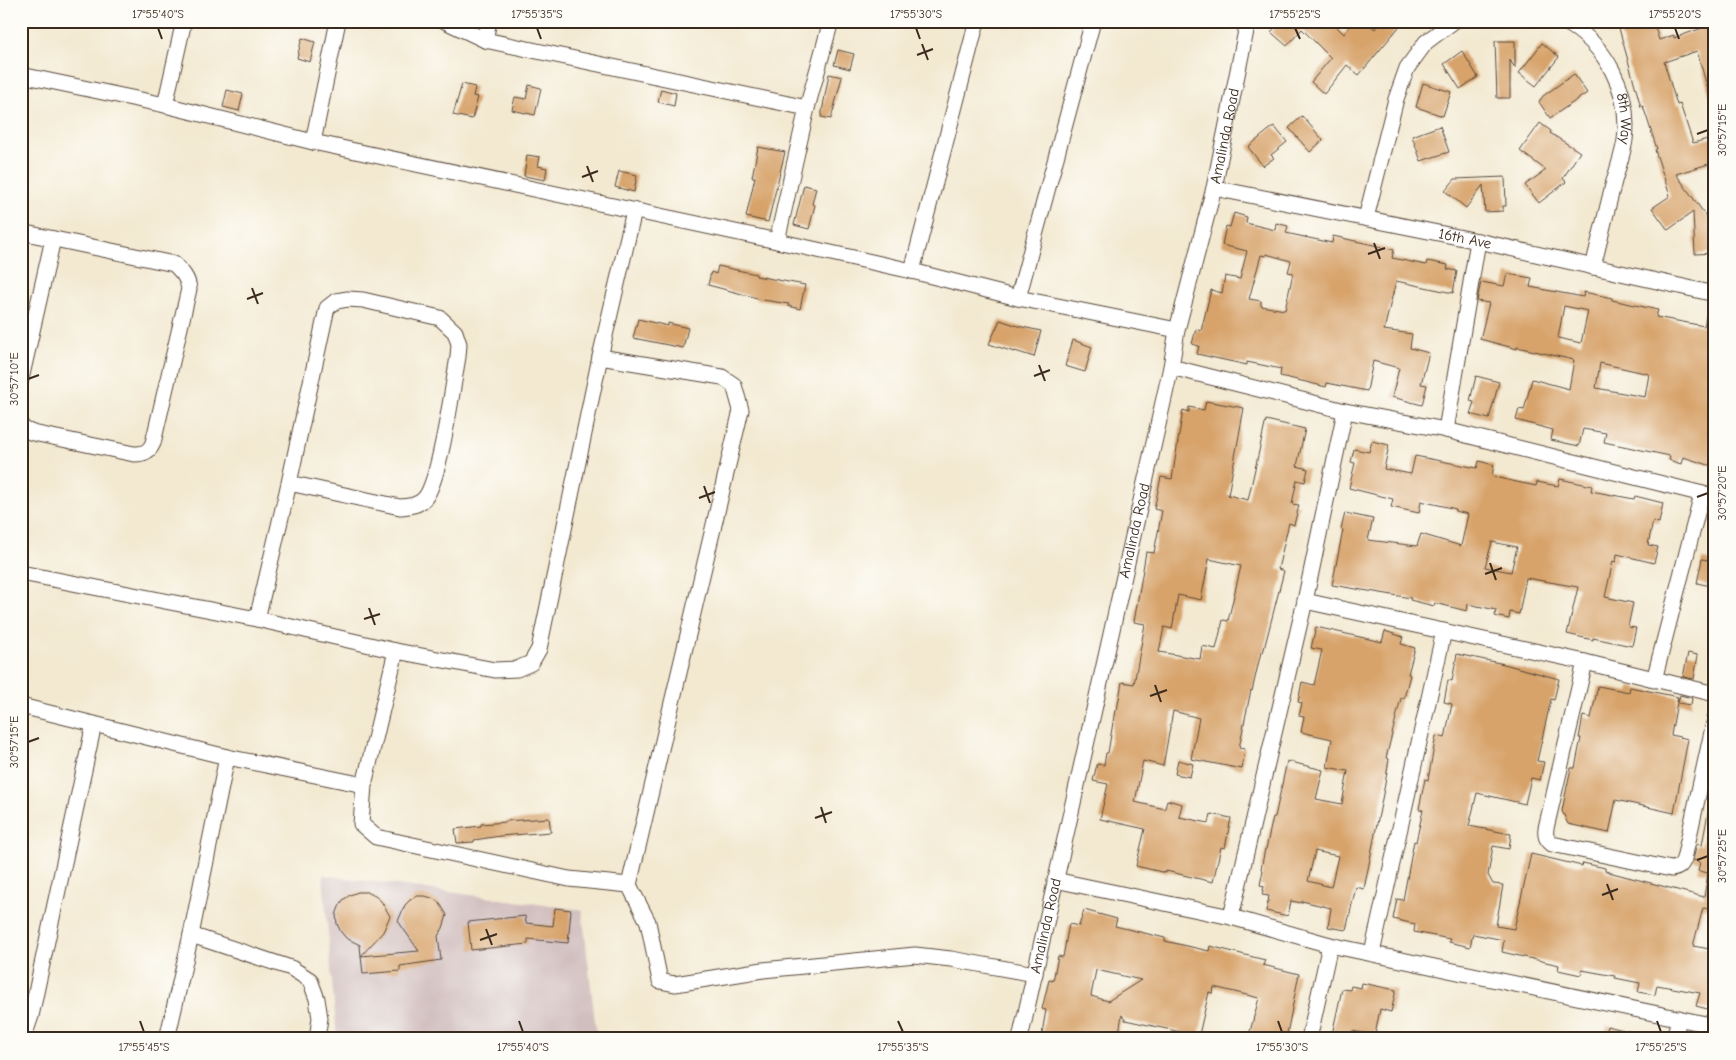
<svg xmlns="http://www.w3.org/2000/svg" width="1736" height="1060" viewBox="0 0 1736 1060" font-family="'Comic Neue',sans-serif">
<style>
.industrial{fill:#d1bfbf}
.building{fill:#d7a36a;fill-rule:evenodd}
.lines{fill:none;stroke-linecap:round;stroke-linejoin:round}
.minor-casing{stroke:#574739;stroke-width:17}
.minor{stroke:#fff;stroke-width:15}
.ticks{fill:none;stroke:#3b2a1e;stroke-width:2}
.labels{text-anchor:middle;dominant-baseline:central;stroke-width:5;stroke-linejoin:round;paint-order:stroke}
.street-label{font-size:15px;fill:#3b2a1e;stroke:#fdfcf7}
.neatline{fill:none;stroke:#3b2a1e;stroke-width:2}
.ticks-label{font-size:12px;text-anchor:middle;fill:#3b2a1e}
</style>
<rect width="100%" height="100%" fill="#fdfcf7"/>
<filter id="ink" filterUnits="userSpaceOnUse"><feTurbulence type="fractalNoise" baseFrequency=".02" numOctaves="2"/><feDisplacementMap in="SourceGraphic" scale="10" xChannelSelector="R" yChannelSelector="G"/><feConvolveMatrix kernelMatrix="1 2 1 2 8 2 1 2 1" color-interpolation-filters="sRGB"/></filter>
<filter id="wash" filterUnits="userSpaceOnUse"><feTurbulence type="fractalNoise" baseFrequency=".0096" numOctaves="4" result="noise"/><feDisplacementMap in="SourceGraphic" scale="20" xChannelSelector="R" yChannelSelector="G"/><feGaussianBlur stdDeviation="1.12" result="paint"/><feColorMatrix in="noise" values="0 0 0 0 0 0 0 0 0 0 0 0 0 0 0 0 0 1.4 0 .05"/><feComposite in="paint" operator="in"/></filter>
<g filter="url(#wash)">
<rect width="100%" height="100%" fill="#f3e9d1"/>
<path class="industrial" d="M323 875 582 910 597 1039H337Z"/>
<g id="blocks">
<g class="building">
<path d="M1281 21H1331L1344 34 1354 21H1365L1375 29 1381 21H1404L1359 75 1347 65 1324 94 1311 82 1331 58 1302 29 1287 46 1271 32Z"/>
<path d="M1617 21H1653L1659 40 1674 35V38L1708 26 1709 28 1715 25V99L1711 100 1697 51 1664 62 1677 105 1680 104 1693 143 1715 137V162L1676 174 1706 216H1715V253L1695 254 1693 212 1668 230 1652 208 1670 196 1655 150 1657 149 1643 106 1641 107Z"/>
<path d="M302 38 315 42 310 62 297 58Z"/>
<path d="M1495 41H1515V68L1510 60V98H1497Z"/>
<path d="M1542 43 1559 57 1536 86 1519 73Z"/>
<path d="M838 50 854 54 850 69 834 65Z"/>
<path d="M1462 51 1478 77 1460 89 1444 64Z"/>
<path d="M829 74 842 77 831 119 821 117Z"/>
<path d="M1574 74 1587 93 1550 118 1539 102 1543 96Z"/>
<path d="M1423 83 1451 92 1443 116 1416 107Z"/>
<path d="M462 84 475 87 473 96 478 97 472 119 453 115Z"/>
<path d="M529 85 541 88 535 115 512 110 515 97 526 99Z"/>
<path d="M661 89 676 93 674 106 658 102Z"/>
<path d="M227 90 243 94 239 111 223 107Z"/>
<path d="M1302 116 1323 140 1310 152 1289 128Z"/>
<path d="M1540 123 1551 131 1550 133 1580 152 1563 178 1566 182 1539 203 1525 185 1546 170 1520 151Z"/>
<path d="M1274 126 1287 142 1271 155 1274 158 1263 166 1248 147Z"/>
<path d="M1440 126 1449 152 1421 161 1412 136Z"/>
<path d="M758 147 785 152 768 222 746 217 755 177H752Z"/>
<path d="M527 155 540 157 538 166 547 168 545 180 524 176Z"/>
<path d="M619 171 637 175 634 192 615 187Z"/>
<path d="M1505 177 1506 206H1503V211L1485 212 1483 185 1466 208 1445 191 1455 179Z"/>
<path d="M804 185 816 188 812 204 815 205 809 229 794 225Z"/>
<path d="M1234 213 1247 217 1246 223 1275 230 1276 223 1288 226 1286 233 1332 243 1333 236 1378 246 1394 250 1392 258 1426 265 1427 261 1448 265 1447 269 1457 271 1453 293 1396 281 1384 330 1412 334 1410 348 1429 353 1421 384 1427 385 1422 405 1392 397 1399 368 1373 361 1367 391 1327 383 1326 387 1306 382 1280 376 1281 369 1247 362V365L1197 354 1199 346 1192 344 1196 329 1201 331 1211 290 1222 293 1225 276 1240 279 1247 251 1222 245 1226 226 1230 227ZM1266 254 1291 261 1288 272 1293 273 1285 310 1261 306V301L1249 299 1261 255 1266 256Z"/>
<path d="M718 266 756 274V276L805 285 800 309 788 306 789 304 757 299V298L708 285 711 272 716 274Z"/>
<path d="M1507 274 1532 278 1530 287 1583 297 1584 292 1612 298V300L1658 310 1656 317 1704 326 1709 303H1715V467L1683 457 1681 464 1669 460 1670 456 1604 442 1606 433 1583 429 1579 446 1551 440 1553 430 1516 420 1519 409 1524 410 1532 379 1569 389 1574 360 1517 347V349L1480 339 1489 303 1477 301 1481 282 1504 286ZM1564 306 1588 311 1581 343 1558 338ZM1600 363 1649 374 1645 397 1596 388Z"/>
<path d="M638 319 668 326V323L688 328 683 348 633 338Z"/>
<path d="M1000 320 1018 326 1041 331 1034 357 1015 351 1014 352 989 344Z"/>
<path d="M1073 340 1092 347 1085 372 1065 366Z"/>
<path d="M1476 376 1499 382 1489 419 1470 414 1474 402 1470 401Z"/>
<path d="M1206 401 1244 408 1228 495 1248 500 1266 420 1305 429 1297 466 1308 469 1305 482 1297 480 1292 504 1299 505 1294 525 1289 523 1278 569 1284 571 1263 653 1261 652 1252 691 1251 690 1239 748 1245 749 1242 769 1191 759 1199 718 1173 711 1163 766 1143 761 1135 802 1165 809 1167 800 1182 804 1179 817 1209 823 1211 814 1231 818 1225 848 1221 847 1213 882 1166 871V873L1136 866 1145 829 1100 819 1108 784 1093 781 1097 764 1104 765 1106 753H1108L1115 710H1117L1122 682 1134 684 1145 624 1134 622 1146 552 1154 553 1162 511 1154 509 1161 477 1172 479 1183 410 1189 412V407L1204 410ZM1209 559 1241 566 1228 621 1223 620 1216 649 1202 646 1200 659 1159 652 1164 627 1172 629 1178 595 1201 600Z"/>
<path d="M1372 441 1389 445 1384 469 1411 474 1415 456 1477 468 1479 461 1494 465 1492 476 1512 481 1536 486 1537 482 1558 486 1560 479 1592 486 1591 491 1634 499 1635 496 1663 503 1659 523 1653 521 1648 545 1658 547 1654 563 1617 554 1616 562 1613 561 1605 597 1633 603 1628 627 1636 628 1632 646 1593 638V640L1567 634 1578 587 1526 578 1519 614 1510 612 1509 619 1495 616 1496 610 1468 604 1467 611 1435 603 1434 606 1410 600 1411 598 1332 585 1343 530 1341 529 1345 513 1373 519 1368 540 1417 546 1421 534 1461 546 1468 514 1455 511 1456 509 1421 501 1419 513 1391 507 1393 499 1349 488 1355 463 1351 462 1354 449 1369 452ZM1492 542 1517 547 1511 572 1485 567Z"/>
<path d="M1702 559 1715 561V587L1697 583Z"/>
<path d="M1316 627 1382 642 1385 631 1403 637 1401 644 1415 648 1408 674 1410 675 1404 698H1401L1386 758 1389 759 1385 784 1364 889 1356 887 1346 930 1328 927 1331 908 1302 901V903L1291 901 1288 916 1266 911 1269 896 1262 895 1264 886 1260 885 1263 870 1261 869 1265 849H1266L1273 817H1275L1287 761 1323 770 1316 799 1342 804 1348 771 1327 767 1332 739 1301 732 1304 717 1299 716 1302 703 1298 702 1302 682 1314 685 1322 650 1311 648ZM1315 851 1338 856 1331 887 1308 881Z"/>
<path d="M1688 653 1698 655 1694 679 1683 677Z"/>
<path d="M1457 654 1504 664 1559 679 1554 700 1551 699 1537 761 1544 762 1540 780 1531 778 1525 804 1477 793 1469 826 1511 834 1509 849 1493 846 1488 875 1493 884 1503 885 1496 926 1514 929 1531 854 1582 866 1583 863 1605 868V871L1704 897 1708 873 1698 871 1700 862 1693 860 1697 844 1702 845 1708 813H1715V910L1703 908 1693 946 1715 950V1011L1696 1006 1700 993 1657 985 1655 995 1638 992 1640 983 1615 978V976L1582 970 1581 975 1558 970 1559 965 1502 952 1504 940 1473 934 1470 947 1449 942 1450 939 1414 932 1415 924 1393 919 1397 899 1403 900 1414 841 1416 842 1423 810 1419 809 1425 779 1428 780 1436 736 1445 738 1452 704 1444 702 1448 680 1452 681Z"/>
<path d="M1598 686 1629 692 1630 687 1678 697 1671 735 1688 739 1674 813 1616 800 1609 833 1568 824 1562 811 1565 796 1571 768H1575L1581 738H1579L1583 716 1591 718Z"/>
<path d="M1680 695 1692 698 1691 705 1678 703Z"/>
<path d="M1178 760 1193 764 1190 777 1175 774Z"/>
<path d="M549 818 551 832 500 836 474 840V842L457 843 455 829 481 826V824L506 822V821Z"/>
<path d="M358 892H367L375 896 381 901 390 916 383 932 361 956 360 945 346 938 341 932 337 924 336 915 339 907 343 900 350 895Z"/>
<path d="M417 896H425L432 898 439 902 447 915 443 928 438 936 441 960 400 966V971L363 974 361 956 419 951 398 921 405 905 410 900Z"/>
<path d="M555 908 571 910 568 943 528 939V944L471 950 468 922 525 916 526 923 553 926Z"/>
<path d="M1084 910 1117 919 1115 926 1165 938V941L1209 951 1210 946 1265 960 1263 965 1299 974 1286 1039H1248L1259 998 1214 987 1213 993 1209 992 1198 1039H1180L1181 1032 1125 1020 1122 1015 1118 1039H1068L1042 1033 1046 1010 1042 1009 1049 980 1053 981 1058 956 1063 957 1069 924 1079 926ZM1096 970 1141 980 1108 1001 1091 996Z"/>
<path d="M1362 983 1396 990 1391 1012 1380 1009 1375 1035 1352 1031 1351 1039H1331L1342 989 1350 990 1351 986 1361 988Z"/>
<path d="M1607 1026 1640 1034V1039H1604Z"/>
</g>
</g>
</g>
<g filter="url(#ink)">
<use href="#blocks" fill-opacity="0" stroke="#574739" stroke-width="1"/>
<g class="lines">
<defs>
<g id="minor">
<path d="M445 21 485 40 807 108"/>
<path id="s1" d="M1563 21C1606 43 1631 92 1625 140 1623 153 1618 168 1614 181 1607 209 1600 238 1593 267"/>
<path d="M485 40 489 21"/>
<path d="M21 75 165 105 313 142 777 241 912 271 1018 298 1177 330"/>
<path d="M165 105 184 21"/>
<path d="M313 142 338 21"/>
<path id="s2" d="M1214 188 1478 241 1715 294"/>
<path d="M1366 218 1396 99 1407 68 1426 42 1454 21"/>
<path d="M21 232 174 264C182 272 188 278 189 289L153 443C149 452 144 454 134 454L33 433 23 429 21 425"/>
<path d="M777 241 807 108 831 21"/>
<path d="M912 271 977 21"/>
<path d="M1018 298 1093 21"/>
<path d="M600 357 722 377 734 385 741 410 629 885"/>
<path d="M1171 367 1345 411 1446 430 1715 497"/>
<path d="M21 379 53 239"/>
<path d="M1345 411 1305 601 1585 662 1715 694"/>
<path d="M1446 430 1478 241"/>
<path d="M21 573 257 619 396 651 495 670 517 669 531 663 539 649 600 357 634 211"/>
<path d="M257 619 289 483 327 308 336 301 348 299 363 300 440 318 455 332 459 344 458 357C453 384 440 483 424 499 417 506 409 506 400 507L289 483"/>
<path d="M396 651 364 785 361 824 376 837 569 879 629 885 648 922 660 981 675 984 763 970 915 955 951 959 1035 974"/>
<path d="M1585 662 1546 828C1545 836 1546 839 1552 844L1671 869C1679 868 1681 866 1684 859L1715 718"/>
<path d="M1654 680 1702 494"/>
<path d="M21 706 227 757 364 785"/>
<path d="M1055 880 1231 917 1330 945 1715 1026"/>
<path d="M1231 917 1305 601"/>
<path d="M191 935 291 968 310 980 317 999 320 1018 317 1039"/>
<path d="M1372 953 1444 631"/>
<path d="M23 1039 31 1016 44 955 94 724"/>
<path d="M167 1039 191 935 227 757"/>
<path id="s3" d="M1020 1039 1171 367 1177 330 1214 188 1248 21"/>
<path d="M1309 1039 1330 945"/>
<path d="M1674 1039 1679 1018"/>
</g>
</defs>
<use href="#minor" class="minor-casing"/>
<use href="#minor" class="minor"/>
</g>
</g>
<path class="ticks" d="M158 28 162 39M537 28 541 39M916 28 920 39M1295 28 1300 39M1675 28 1679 39M922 44 928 60M917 55 933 49M1697 134 1708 130M587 166 593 182M582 177 598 171M1374 243 1380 259M1368 254 1385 248M252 288 258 304M247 299 263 293M1039 365 1045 381M1034 376 1050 370M28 379 39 375M704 486 710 503M1697 497 1708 493M699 498 715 492M1490 563 1496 580M1485 574 1502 568M369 608 375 625M364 619 380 614M1155 685 1161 702M1150 696 1167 690M28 742 39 738M821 807 826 823M815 818 832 812M1697 860 1708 856M1607 884 1613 900M1602 895 1618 889M486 929 492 945M480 940 497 934M140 1021 144 1032M519 1021 523 1032M898 1021 903 1032M1278 1021 1282 1032M1657 1021 1661 1032"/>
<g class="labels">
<g class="street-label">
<text stroke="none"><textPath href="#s1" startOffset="121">8th Way</textPath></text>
<text stroke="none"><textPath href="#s3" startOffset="926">Amalinda Road</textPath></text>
<text stroke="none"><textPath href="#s2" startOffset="256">16th Ave</textPath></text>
<text stroke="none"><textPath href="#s3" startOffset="521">Amalinda Road</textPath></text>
<text stroke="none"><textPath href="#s3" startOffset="116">Amalinda Road</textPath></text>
</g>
</g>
<rect width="1736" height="1060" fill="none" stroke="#fdfcf7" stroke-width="55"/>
<rect x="28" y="28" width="1680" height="1004" class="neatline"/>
<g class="ticks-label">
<text x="158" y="18">17°55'40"S</text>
<text x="537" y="18">17°55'35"S</text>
<text x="916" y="18">17°55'30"S</text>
<text x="1295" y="18">17°55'25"S</text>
<text x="1675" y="18">17°55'20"S</text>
<text transform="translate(1722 130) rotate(-90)" y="4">30°57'15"E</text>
<text transform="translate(14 379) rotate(-90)" y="4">30°57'10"E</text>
<text transform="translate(1722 493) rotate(-90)" y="4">30°57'20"E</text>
<text transform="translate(14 742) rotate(-90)" y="4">30°57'15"E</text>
<text transform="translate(1722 856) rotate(-90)" y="4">30°57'25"E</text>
<text x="144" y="1051">17°55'45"S</text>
<text x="523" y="1051">17°55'40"S</text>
<text x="903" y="1051">17°55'35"S</text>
<text x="1282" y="1051">17°55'30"S</text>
<text x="1661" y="1051">17°55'25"S</text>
</g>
</svg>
